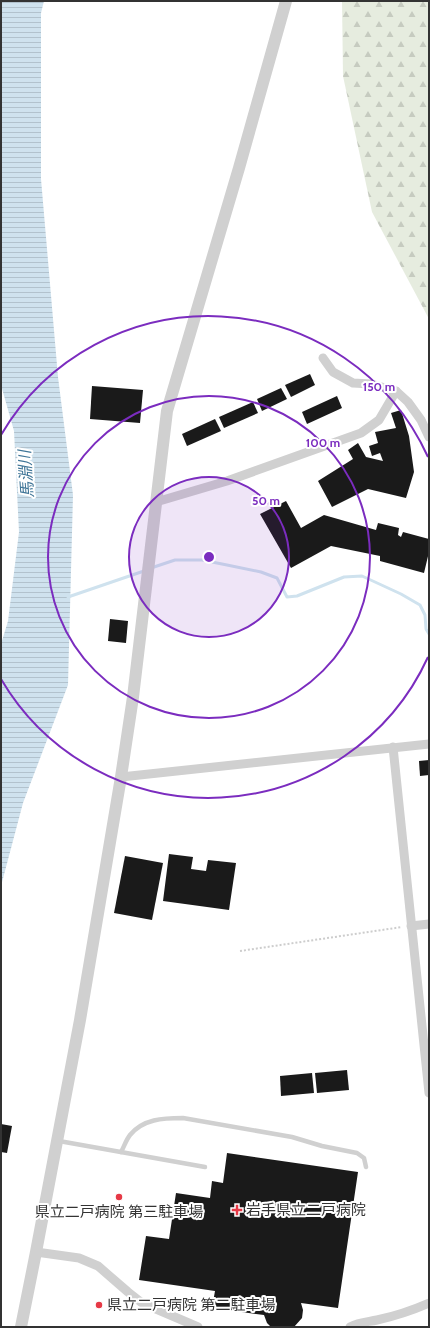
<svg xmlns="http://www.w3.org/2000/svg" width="430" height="1328" viewBox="0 0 430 1328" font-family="Cabin,'Noto Sans JP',sans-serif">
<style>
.forest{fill:url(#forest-firs)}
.water{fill:url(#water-rules)}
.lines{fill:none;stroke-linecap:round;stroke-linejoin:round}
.stream{stroke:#cfe2ee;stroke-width:3}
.building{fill:#1a1a1a}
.path{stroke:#cdcdcd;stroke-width:2;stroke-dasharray:2 2;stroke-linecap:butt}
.service{stroke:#d0d0d0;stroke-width:4.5}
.minor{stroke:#d0d0d0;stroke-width:9}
.tertiary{stroke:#d0d0d0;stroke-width:12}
.ring{fill:none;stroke:#7b2cbf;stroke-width:2}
.poi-dot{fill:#e63946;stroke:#fff;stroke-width:1.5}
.labels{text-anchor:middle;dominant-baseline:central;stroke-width:4;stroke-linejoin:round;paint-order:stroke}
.poi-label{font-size:15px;fill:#333;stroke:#fff;text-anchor:start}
.water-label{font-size:16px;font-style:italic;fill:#3f7597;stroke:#fff}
.centre{fill:#7b2cbf;stroke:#fff;stroke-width:2}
.ring-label{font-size:12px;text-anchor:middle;font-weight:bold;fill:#7b2cbf;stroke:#fff;stroke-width:4;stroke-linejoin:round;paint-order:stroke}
</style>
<defs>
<pattern id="forest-firs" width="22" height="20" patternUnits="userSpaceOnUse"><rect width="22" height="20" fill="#e6ecdf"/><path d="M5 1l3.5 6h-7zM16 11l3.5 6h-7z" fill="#c6cbc0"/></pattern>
<pattern id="water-rules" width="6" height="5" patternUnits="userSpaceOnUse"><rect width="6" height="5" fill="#cfe2ee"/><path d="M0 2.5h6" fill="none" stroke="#b2c2cd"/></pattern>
</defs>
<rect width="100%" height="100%" fill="#fff"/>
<path class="forest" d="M342 1H429V319L372 212 343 76Z"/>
<path class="water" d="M1 1H44L41 13V179L58 377 73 495 68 685 23 803 1 886V644L8 621 19 532 14 431 1 385Z"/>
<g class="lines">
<g class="stream">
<path d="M151 568 175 560H202L227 565 261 572 277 578 287 597 297 596 344 577 362 576 401 594 420 605 425 615 426 629 429 634"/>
<path d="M68 597 144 571"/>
</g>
</g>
<g class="building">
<path d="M310 374 315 385 291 397 285 385Z"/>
<path d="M92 386 143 390 140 423 90 419Z"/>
<path d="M281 388 287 399 262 411 257 399Z"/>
<path d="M337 396 342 408 307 424 302 412Z"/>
<path d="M253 402 258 413 224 428 219 417Z"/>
<path d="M401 410 409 436 414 472 406 498 368 489 332 507 318 481 353 459 348 450 358 443 366 457 383 461 380 453 372 456 369 446 378 443 375 432 396 428 391 413Z"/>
<path d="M215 419 221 431 187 446 182 434Z"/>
<path d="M286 501 301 528 324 515 376 530 378 523 399 528 398 535 401 537 403 532 429 539V552L424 573 380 561V556L331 546 291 568 260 514Z"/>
<path d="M110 619 128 621 126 643 108 641Z"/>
<path d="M429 760V775L420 776 419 761Z"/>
<path d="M169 854 193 857 191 869 206 871 208 860 236 863 229 910 163 901Z"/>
<path d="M125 856 163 863 152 920 114 913Z"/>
<path d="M347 1070 349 1090 317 1093 315 1073Z"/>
<path d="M312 1073 314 1093 281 1096 280 1076Z"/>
<path d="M1 1124 12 1126 7 1153 1 1152Z"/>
<path d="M227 1153 358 1172 338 1308 301 1303 303 1310 302 1318 294 1327H271L267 1323 264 1315 212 1308 215 1291 139 1280 146 1236 169 1239 176 1193 210 1198 212 1181 223 1183Z"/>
</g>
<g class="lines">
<path class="path" d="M240 951 402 927"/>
<g class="service">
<path d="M59 1141 205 1167"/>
<path d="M121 1152C124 1147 126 1140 130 1135 143 1119 163 1118 183 1118L292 1137 322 1146 357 1153 364 1158 366 1167"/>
</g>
<g class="minor">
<path d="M323 358 333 372 353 383 371 384 396 391 408 402 421 420 429 437"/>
<path d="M156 502 227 481 361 433 379 420 396 391"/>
<path d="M393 747 429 1093"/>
<path d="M121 777 429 744"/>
<path d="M411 926 429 924"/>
<path d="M36 1252 79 1258 98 1266 128 1292 142 1303 198 1327"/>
<path d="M350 1327C359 1322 368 1322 377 1320 395 1316 413 1310 429 1303"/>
</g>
<path class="tertiary" d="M21 1327 36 1252 80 1020 121 777 133 697 167 411 239 168 286 1"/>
</g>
<circle cx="209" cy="557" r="80" fill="#7b2cbf" fill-opacity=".12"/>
<g class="ring">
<circle cx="209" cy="557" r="80"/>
<circle cx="209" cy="557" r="161"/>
<path d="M428 657A241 241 0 0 1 1 679M1 435A241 241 0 0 1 428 457"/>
</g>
<g class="poi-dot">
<circle cx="119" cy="1197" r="4"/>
<path d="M235 1204h4v4h4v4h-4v4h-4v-4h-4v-4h4z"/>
<circle cx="99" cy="1305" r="4"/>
</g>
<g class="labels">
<g class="poi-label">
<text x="246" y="1210">岩手県立二戸病院</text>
<text x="119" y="1212" text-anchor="middle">県立二戸病院 第三駐車場</text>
<text x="107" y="1305">県立二戸病院 第二駐車場</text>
</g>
<g class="water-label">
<text transform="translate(26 474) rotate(-94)">馬淵川</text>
</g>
</g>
<circle cx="209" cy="557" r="6" class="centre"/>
<g class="ring-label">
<text x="379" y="391">150 m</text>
<text x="323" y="447">100 m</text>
<text x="266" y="505">50 m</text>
</g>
<rect width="430" height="1328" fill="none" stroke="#333333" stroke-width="4"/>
</svg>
